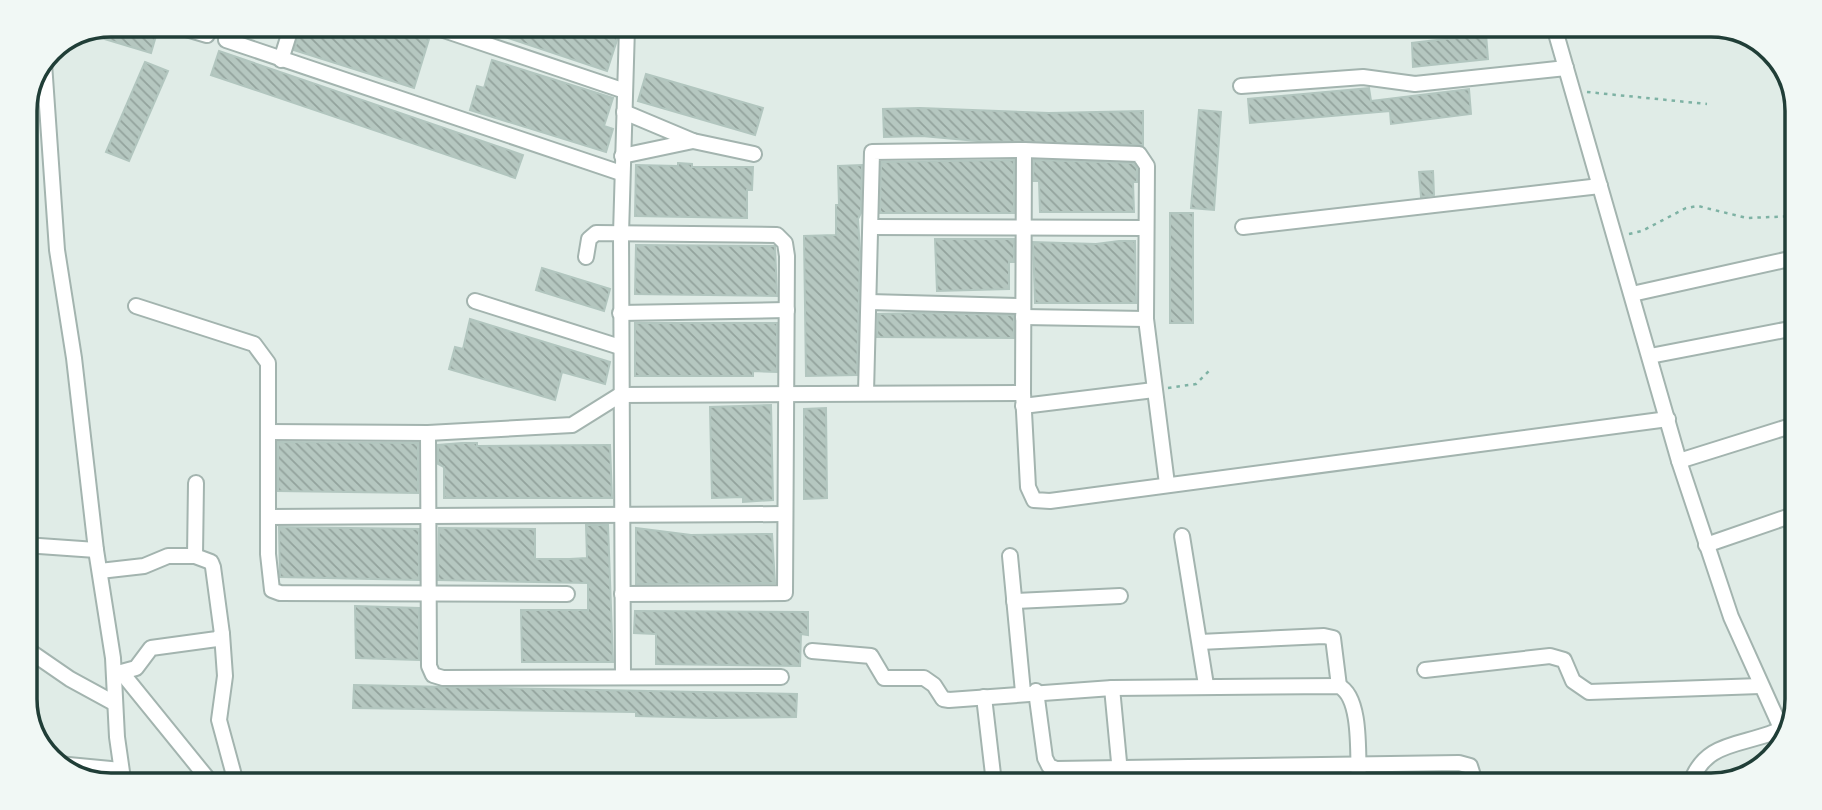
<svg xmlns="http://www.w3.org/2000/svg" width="1822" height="810" viewBox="0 0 1822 810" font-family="'DM Sans',sans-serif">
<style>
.building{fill:url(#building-back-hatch);stroke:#b2c6bf;stroke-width:2}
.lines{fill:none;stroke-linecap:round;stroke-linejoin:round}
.minor-casing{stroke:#a3b4af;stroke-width:18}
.path{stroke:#7eb2a4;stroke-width:2.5;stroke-dasharray:3.5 5;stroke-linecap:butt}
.minor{stroke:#fff;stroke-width:14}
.rim{fill:none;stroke:#203e37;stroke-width:3.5}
</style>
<defs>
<pattern id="building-back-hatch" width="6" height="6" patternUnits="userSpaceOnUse" patternTransform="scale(1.75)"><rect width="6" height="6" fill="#b5c7c0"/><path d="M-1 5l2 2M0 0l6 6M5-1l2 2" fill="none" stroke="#93a39d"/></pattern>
</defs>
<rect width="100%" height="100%" fill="#e0ece7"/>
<g class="building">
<path d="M110 24 143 25 158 29 151 53 88 34Z"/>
<path d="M302 25 394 26 429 39 414 88 294 50Z"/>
<path d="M506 26 617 27V40L607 71 502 36Z"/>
<path d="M1486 34 1488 59 1413 67 1412 43Z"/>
<path d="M219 51 523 155 515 178 211 75Z"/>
<path d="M492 60 613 98 604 126 613 129 606 152 470 110 477 86 484 88Z"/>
<path d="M145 62 168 71 129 161 106 152Z"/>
<path d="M646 74 763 108 755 135 638 101Z"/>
<path d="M1369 88 1371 101 1469 89 1471 114 1391 124 1390 111 1250 123 1248 99Z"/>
<path d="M920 108 1049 113 1143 111V145L977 141 922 136 884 137 883 109Z"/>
<path d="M1199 110 1221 112 1214 210 1191 208Z"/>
<path d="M1014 160V213H880L881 162Z"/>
<path d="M1034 160 1134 163 1137 169V182H1133L1134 212H1040L1039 181H1033Z"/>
<path d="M678 163 692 164V167H753L752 190H747V218L635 216 636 165 678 166Z"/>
<path d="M862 165 861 213 858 219 860 251 857 375 806 376 804 236 836 235V205H839L838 166Z"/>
<path d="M1433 171 1434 195 1421 197 1419 172Z"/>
<rect x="1170" y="213" width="23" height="110"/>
<path d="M935 239H1014V262H1009V289L937 291Z"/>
<path d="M1119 241H1135L1136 303H1035L1033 242 1096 244Z"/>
<path d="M636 245 775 246 777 296 635 294Z"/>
<path d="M542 268 610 289 604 311 536 290Z"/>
<path d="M919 313 1014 315V338L877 337 878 314Z"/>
<path d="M470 319 610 362 605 384 562 372 555 400 449 369 455 347 463 349Z"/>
<path d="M635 323H777V372L753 371V376H635Z"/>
<path d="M771 405 773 500 743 502V497L712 498 710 407Z"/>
<path d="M826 408 827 498 804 499V409Z"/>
<path d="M278 442 418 443V493L278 491Z"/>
<path d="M462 443H477V446L610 445 612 498H444V467L438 464V445Z"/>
<path d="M586 525H608L613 662H522L521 610H588V583L438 580 439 528 535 529V559H570L587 558Z"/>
<path d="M279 527 419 529V580L280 577Z"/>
<path d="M636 528 691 535 772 534 775 583 636 584Z"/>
<path d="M355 606 419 608V660L356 658Z"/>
<path d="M635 611 808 612V635L801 634 800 666 656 664V634L634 633Z"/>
<path d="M354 685 797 694 796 717 713 718 636 716V712L353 708Z"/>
</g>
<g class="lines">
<defs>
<g id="minor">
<path d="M173 25 207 35"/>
<path d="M432 26 625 91"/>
<path d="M1555 30 1679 461 1731 617 1786 739"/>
<path d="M226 40 621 173"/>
<path d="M281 60 292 25"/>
<path d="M44 63 57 250 74 358 96 550 113 658 117 737 123 779"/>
<path d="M1241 86 1363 77 1415 84 1566 68"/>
<path d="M624 112 693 141 754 154"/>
<path d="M1024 150 1023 393 1028 487 1034 500 1050 501 1668 419"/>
<path d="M622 156 693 141"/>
<path d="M871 227 1145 228"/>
<path d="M1243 227 1600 186"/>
<path d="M586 257 589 239 596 233 777 235 785 243 787 256 785 593 622 594"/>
<path d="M1632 294 1794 258"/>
<path d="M475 301 620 347"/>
<path d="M869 302 1022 306"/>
<path d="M136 306 254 344 268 363V554L272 590 280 593 567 594"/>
<path d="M620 313 787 310"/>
<path d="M1023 317 1146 319"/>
<path d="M1650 356 1795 328"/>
<path d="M866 393 872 152 1024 150 1139 154 1147 166 1146 319 1167 484"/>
<path d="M1023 406 1154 390"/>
<path d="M268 432 428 433 572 425 620 395 1023 393"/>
<path d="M428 433 429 666 433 675 443 678 781 677"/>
<path d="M1679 461 1794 425"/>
<path d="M268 517 785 514"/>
<path d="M1182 536 1206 685"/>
<path d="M25 545 96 550"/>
<path d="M1706 545 1793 515"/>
<path d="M1010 556 1023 692"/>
<path d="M100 571 144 566 168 556H195"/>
<path d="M1014 601 1120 596"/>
<path d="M222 634 225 676 219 720 235 779"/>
<path d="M1200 642 1324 636 1333 638 1339 686"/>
<path d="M25 648 70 679 114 703"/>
<path d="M812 651 871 656 884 678H924L934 685 943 699 949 700 1112 688 1339 686C1363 698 1357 760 1359 784"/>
<path d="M1425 670 1550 656 1564 660 1573 681 1589 692 1760 686"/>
<path d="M122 673 208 779"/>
<path d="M114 674 136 668 151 648 217 639 222 634 213 567 211 562 195 556 196 483"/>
<path d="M623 676 621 234 627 27"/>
<path d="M1112 688 1121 783"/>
<path d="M1036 691 1045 758 1049 766 1056 769 1459 763 1470 766 1476 785"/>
<path d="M984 697 994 783"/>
<path d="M58 764 121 770"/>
<path d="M1690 785C1706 734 1753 749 1791 723"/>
</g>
</defs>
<use href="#minor" class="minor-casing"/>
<g class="path">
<path d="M1587 92 1707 104"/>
<path d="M1629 234 1642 231 1686 208 1698 206 1747 218 1796 216"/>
<path d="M1168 388 1196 384 1211 369"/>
</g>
<use href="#minor" class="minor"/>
</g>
<path d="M0 0H1822V810H0ZM111 37H1711A74 74 0 0 1 1785 111V699A74 74 0 0 1 1711 773H111A74 74 0 0 1 37 699V111A74 74 0 0 1 111 37Z" fill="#f1f8f5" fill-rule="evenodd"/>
<path class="rim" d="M111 37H1711A74 74 0 0 1 1785 111V699A74 74 0 0 1 1711 773H111A74 74 0 0 1 37 699V111A74 74 0 0 1 111 37Z"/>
</svg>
